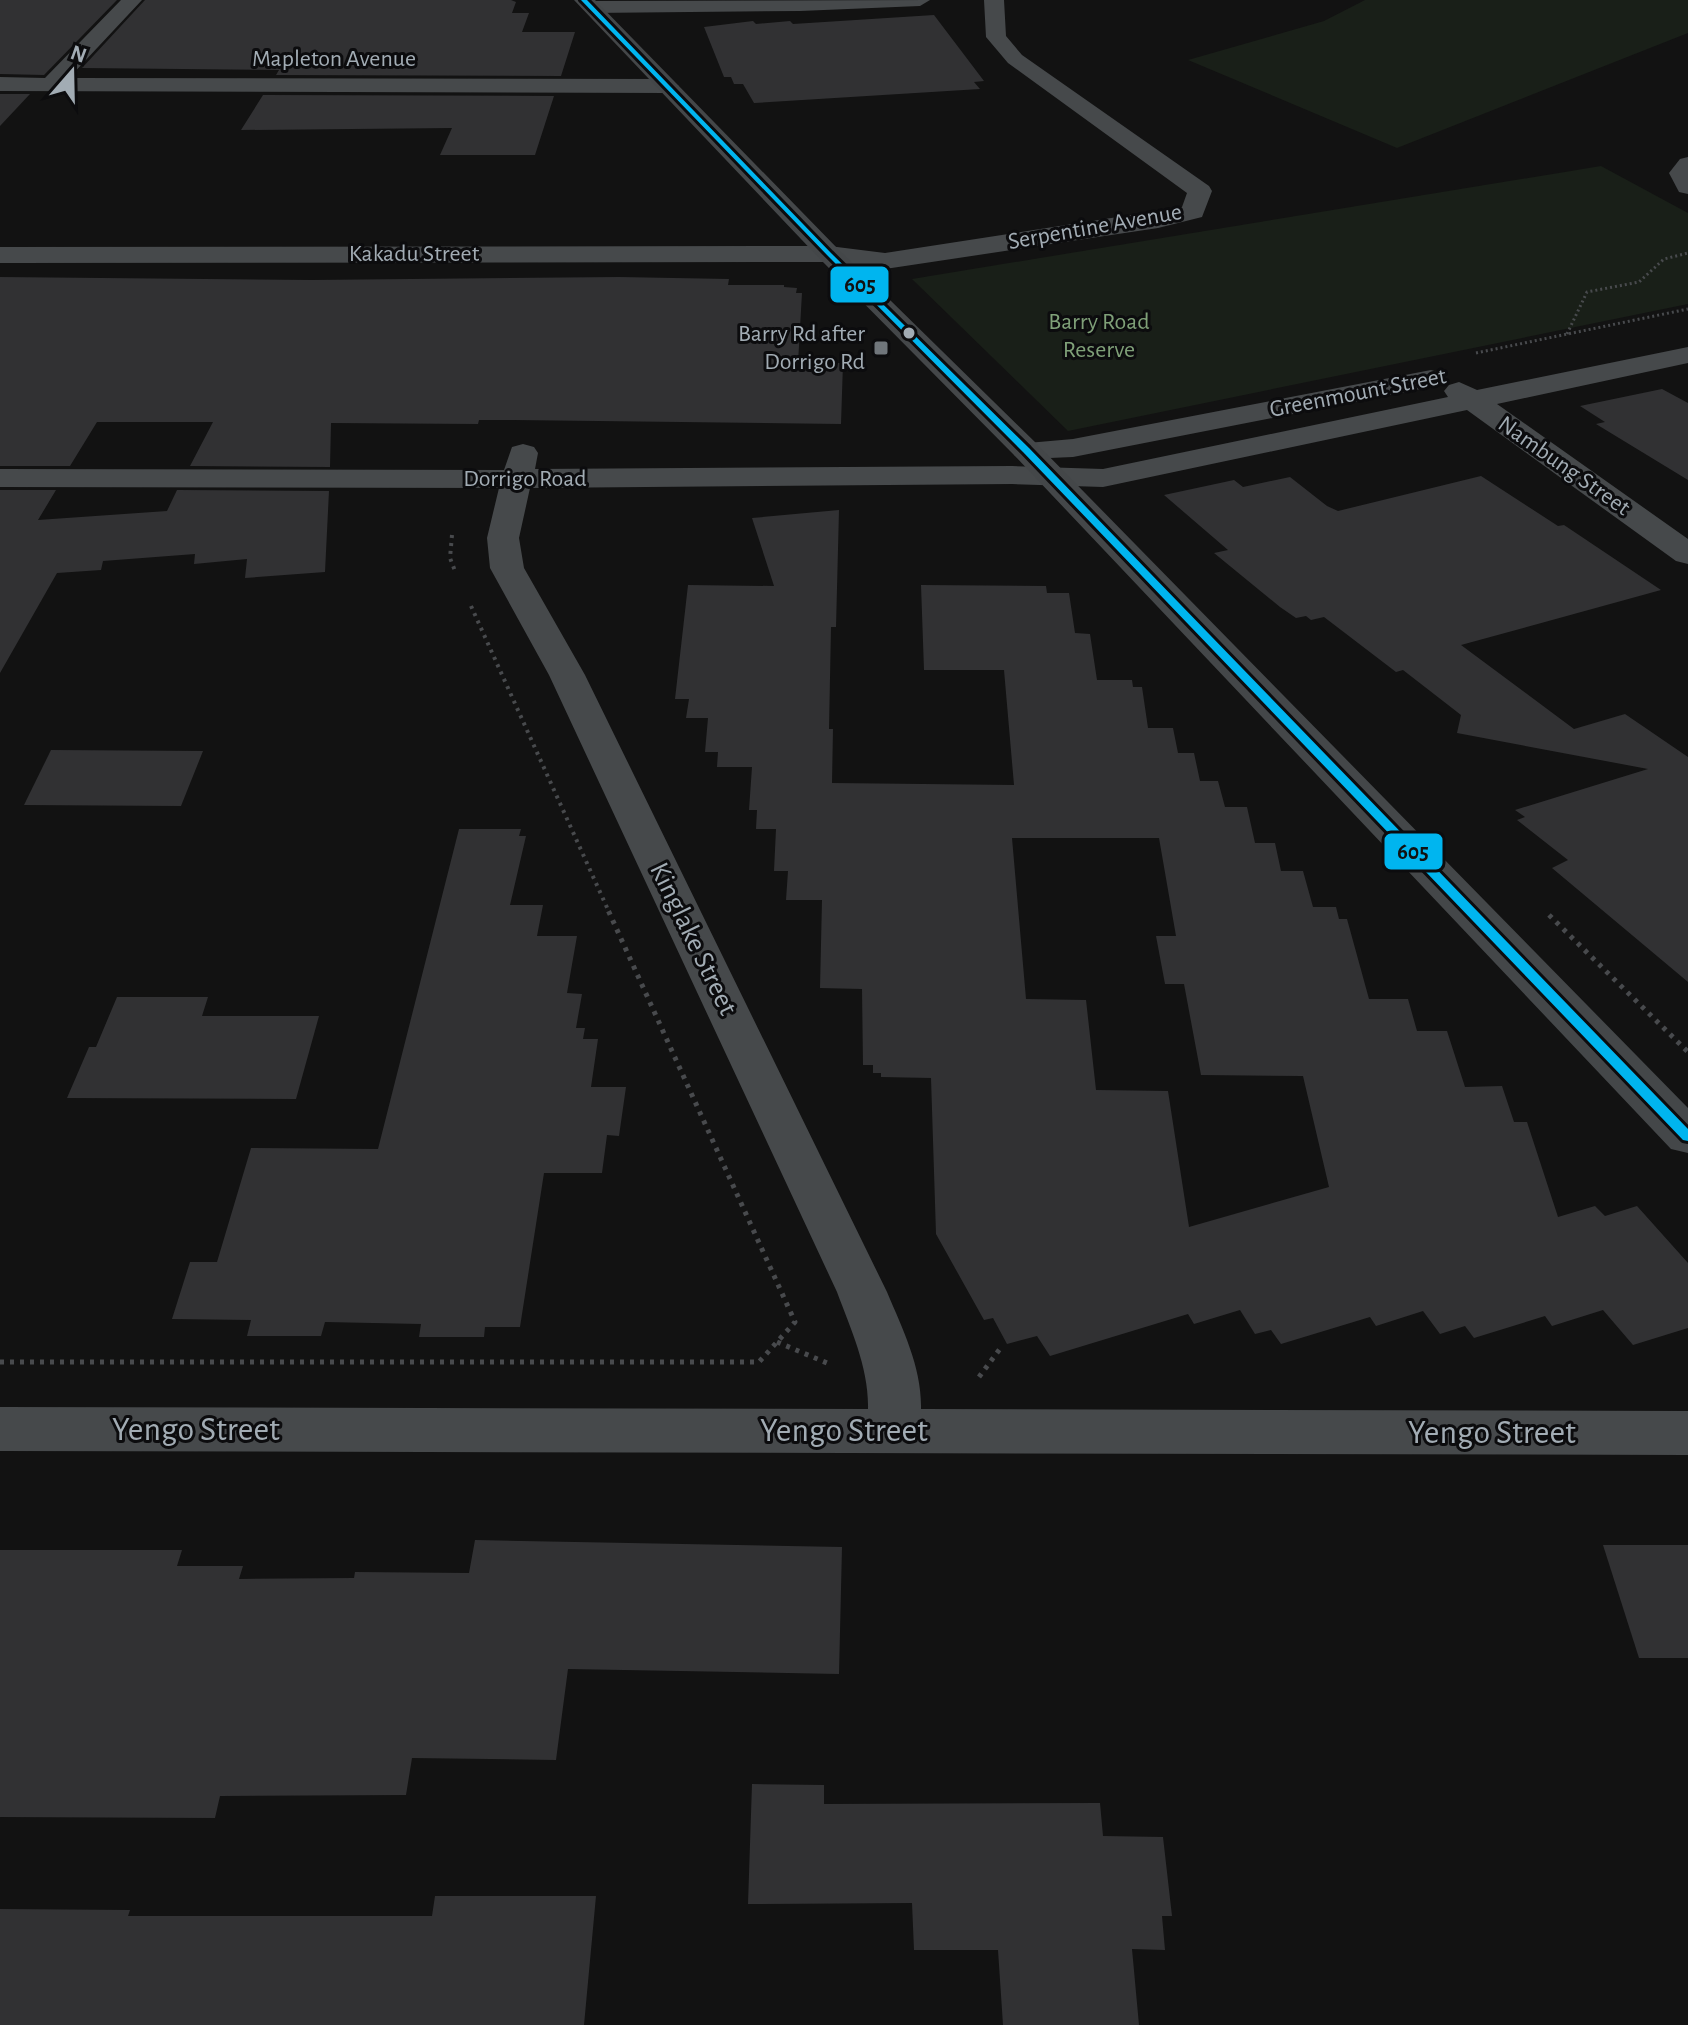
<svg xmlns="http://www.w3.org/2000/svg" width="1688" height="2025" viewBox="0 0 1688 2025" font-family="'Alegreya Sans',sans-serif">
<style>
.green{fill:#191f18}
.building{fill:#313133;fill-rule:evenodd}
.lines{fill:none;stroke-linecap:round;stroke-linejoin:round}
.path-far2{stroke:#484a4d;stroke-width:3;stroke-dasharray:2 3;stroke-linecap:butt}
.path-far1{stroke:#484a4d;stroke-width:4;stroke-dasharray:3 5;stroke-linecap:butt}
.path{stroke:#484a4d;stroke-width:5;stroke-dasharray:4 6;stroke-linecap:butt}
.street{fill:#46494b;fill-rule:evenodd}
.secondary{fill:#444749;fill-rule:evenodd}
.bus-1-casing{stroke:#0c0c0e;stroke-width:6}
.bus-1{fill:#00b5ef;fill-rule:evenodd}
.bus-dot{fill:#a2acb4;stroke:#0c0c0e;stroke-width:3}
.poi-dot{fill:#70767b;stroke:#0c0c0e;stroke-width:3}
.labels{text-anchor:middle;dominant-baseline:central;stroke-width:6;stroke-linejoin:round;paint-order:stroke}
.far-street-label{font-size:24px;fill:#a2acb4;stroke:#0c0c0e}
.far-park-label{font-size:24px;fill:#7fa078;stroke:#0c0c0e}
.far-poi-label{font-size:24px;fill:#a2acb4;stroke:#0c0c0e;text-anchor:end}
.street-label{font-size:28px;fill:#a2acb4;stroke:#0c0c0e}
.near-street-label{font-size:34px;fill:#a2acb4;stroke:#0c0c0e}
.line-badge{stroke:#0c0c0e;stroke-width:3}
.pale-badge-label{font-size:22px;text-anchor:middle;font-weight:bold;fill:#111}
</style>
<rect width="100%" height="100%" fill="#121212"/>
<g class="green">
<path d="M1365 0H1688V33L1397 148 1188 60 1324 21Z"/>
<path d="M1601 166 1688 213V304L1068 431 912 279Z"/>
</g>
<g class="building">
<path d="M0 0H117L44 75 0 74Z"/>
<path d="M145 0H511L516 2 512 13H529L522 32H575L561 76 276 75 279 70 82 68Z"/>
<path d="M934 15 984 81 974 82 980 89 754 103 743 84H734L731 77H724L704 27 753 21 756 24 790 21 793 24Z"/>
<path d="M0 94H30L0 126Z"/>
<path d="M263 95 554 96 535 155H440L452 128 241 130Z"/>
<path d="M0 277 312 280 619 277 729 279 728 285H784V287L797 288 796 293H802L798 363H843L841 424 514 420H479L478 424 331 423 330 467 190 466 213 422H97L70 466H0Z"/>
<path d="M1662 389 1688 403V480L1596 424 1605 422 1580 406Z"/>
<path d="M1481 476 1558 526 1564 525 1661 590 1461 645 1574 729 1625 714 1688 757V982L1552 868 1568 860 1517 820 1525 817 1515 810 1648 769 1457 733 1461 715 1403 670 1396 672 1324 617 1311 620 1306 616 1296 618 1280 607 1214 553 1228 550 1164 495 1234 480 1243 487 1290 477 1327 506 1338 511Z"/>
<path d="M0 490H56L38 520 167 511 177 490 329 491 325 572 245 578 247 559 194 564 195 554 103 561 101 570 57 573 0 673Z"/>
<path d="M839 510 836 627H831L829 729H833L832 783 1014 785 1004 670H924L921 585 1046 586 1047 593H1069L1075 633 1090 634 1097 680H1132L1133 687H1142L1148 728H1173L1178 753H1194L1200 781H1218L1225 807H1247L1255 843H1275L1281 871H1303L1313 907H1336L1339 919H1347L1369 999H1408L1417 1031H1447L1465 1087 1502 1086 1514 1122H1527L1558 1217 1595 1206 1605 1216 1637 1206 1688 1263V1328L1633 1345 1603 1310 1552 1326 1545 1316 1474 1338 1465 1326 1440 1334 1423 1311 1376 1326 1370 1317 1281 1344 1271 1330 1255 1334 1240 1310 1194 1324 1188 1314 1050 1356 1037 1336 1007 1344 993 1318 984 1320 936 1234 931 1078 881 1077V1073H873V1065H863L862 989 820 988 822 900H786L788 871H774L776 829H756L757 810H749L752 767H717L718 752H705L708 718H686L689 699H675L688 585 774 586 752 518ZM1012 838H1159L1176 936H1156L1165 984H1184L1201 1075 1303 1076 1329 1187 1189 1227 1168 1091 1096 1090 1086 1000 1026 999Z"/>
<path d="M51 750 203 751 181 806 24 805Z"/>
<path d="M459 829H521L519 836H526L510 905H543L537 936H577L567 993 582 994 576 1028H585L583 1039H598L591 1087H626L619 1136 607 1135 602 1173H544L520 1327H485L484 1337H419L421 1324 325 1322 321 1336H247L251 1320 172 1319 190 1262H217L251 1148 378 1149Z"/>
<path d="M117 997H208L202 1016H319L296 1099 67 1098 89 1047H96Z"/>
<path d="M475 1540 842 1547 839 1674 568 1669 556 1760 412 1758 406 1795 220 1796 215 1818 0 1817V1550H182L177 1566H243L239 1579 354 1578 355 1572 469 1573Z"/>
<path d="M1603 1545H1688V1658H1639Z"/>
<path d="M752 1784 824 1785V1804L1100 1803 1103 1836 1163 1837 1172 1916H1162L1165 1950 1132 1949 1139 2025H1003L998 1950H914L912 1903 748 1904Z"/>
<path d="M435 1896H596L584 2025H0V1909L130 1910 128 1916H432Z"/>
</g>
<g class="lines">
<g class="path-far2">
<path d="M1567 334 1587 292 1639 282 1664 259 1688 253"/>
<path d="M1476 353 1688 309"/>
</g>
<g class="path-far1">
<path d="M452 535 450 558 455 571"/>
<path d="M471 606 609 912"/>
</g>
<g class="path">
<path d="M1549 915 1688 1052"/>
<path d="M777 1342 827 1363"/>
<path d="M0 1362H759L795 1322 608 910"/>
<path d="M979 1377 1002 1346"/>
</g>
<g class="street">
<path d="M121 0H142L69 78 668 79 679 86 668 93 0 91V77L45 78Z"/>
<path d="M930 0 920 6 800 11 591 13 581 7 591 1Z"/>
<path d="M984 0H1004L1006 36 1022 55 1209 186 1212 191 1202 217 1158 228 885 269 829 262 0 263V247L829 246 885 253 1182 207 1187 193 1008 63 986 37Z"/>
<path d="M1688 157V194L1679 192 1669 173 1680 159Z"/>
<path d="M1688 347V363L1497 404 1688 539V564L1676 561 1467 410 1103 487 1012 484 530 488 519 538 524 568 585 675 887 1292C903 1330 922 1368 921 1409L1688 1411V1455L0 1451V1407L868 1409C869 1368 851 1330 837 1292L549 675 490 568 487 538 499 488 0 487V469L504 470 512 447 523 444 534 447 538 453 535 469 1012 466 1103 469 1448 397 1444 391 1449 385 1459 382 1477 390Z"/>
<path d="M1431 370 1441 373 1445 379 1441 385 1073 457 1026 459 1015 456 1011 450 1015 444 1073 439Z"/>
</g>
<path class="secondary" d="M574 0H595L838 249 1037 444 1688 1108V1153L1671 1149 1015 456 820 259Z"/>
<defs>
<path id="bus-1" d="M581 0H587L831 253 1029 448 1688 1129V1141L1683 1140 1023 452 827 255Z"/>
</defs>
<use href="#bus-1" class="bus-1-casing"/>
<use href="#bus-1" class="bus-1"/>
</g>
<circle class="bus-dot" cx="909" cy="333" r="7"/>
<rect class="poi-dot" x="873" y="340" width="16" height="16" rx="4"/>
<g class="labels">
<g class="far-street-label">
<text x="334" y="59">Mapleton Avenue</text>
<text transform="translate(1095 227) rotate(-10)">Serpentine Avenue</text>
<text x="414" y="254">Kakadu Street</text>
<text transform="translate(1358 393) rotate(-11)">Greenmount Street</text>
<text transform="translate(1564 466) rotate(35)">Nambung Street</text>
<text x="525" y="479">Dorrigo Road</text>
</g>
<g class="far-park-label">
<text x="1099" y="322">Barry Road<tspan x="1099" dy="28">Reserve</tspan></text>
</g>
<g class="far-poi-label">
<text x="865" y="334">Barry Rd after<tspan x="865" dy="28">Dorrigo Rd</tspan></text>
</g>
<g class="street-label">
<text transform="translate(693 939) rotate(64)">Kinglake Street</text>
</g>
<g class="near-street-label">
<text x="196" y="1430">Yengo Street</text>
<text x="844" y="1431">Yengo Street</text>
<text x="1492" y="1433">Yengo Street</text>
</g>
</g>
<g class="line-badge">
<rect x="829" y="265" width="61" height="39" rx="8" fill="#00b5ef"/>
<rect x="1383" y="832" width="61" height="39" rx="8" fill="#00b5ef"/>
</g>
<g class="pale-badge-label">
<text x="860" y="292">605</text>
<text x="1413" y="859">605</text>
</g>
<g transform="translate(72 72) rotate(20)" stroke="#0c0c0e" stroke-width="6" paint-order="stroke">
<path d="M0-6L14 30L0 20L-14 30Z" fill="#a2acb4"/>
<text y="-12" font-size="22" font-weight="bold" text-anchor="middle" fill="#a2acb4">N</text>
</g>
</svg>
